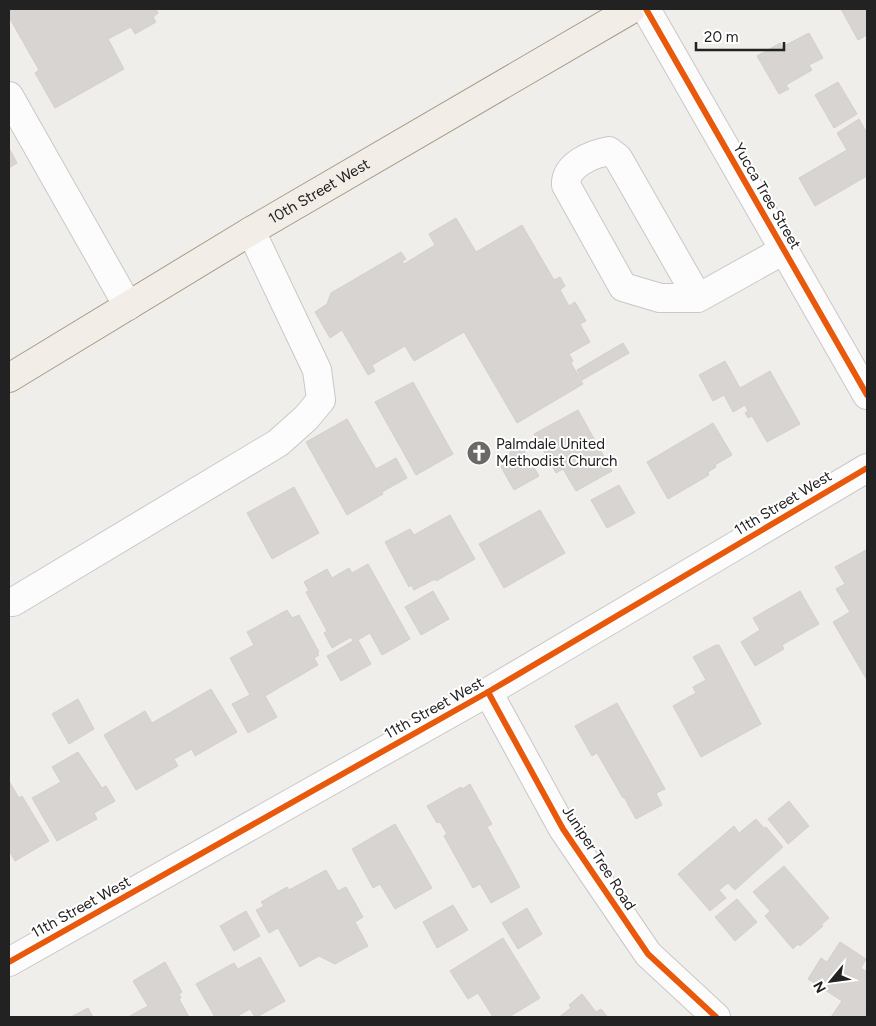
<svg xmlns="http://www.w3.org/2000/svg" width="876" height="1026" viewBox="0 0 876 1026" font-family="Figtree,sans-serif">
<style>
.building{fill:#d7d4d2;stroke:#d3d0cc}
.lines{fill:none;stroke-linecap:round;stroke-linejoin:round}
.minor-casing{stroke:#c9c8c7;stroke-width:30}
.major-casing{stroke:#a79c86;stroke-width:30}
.minor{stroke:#fdfcfc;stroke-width:28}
.major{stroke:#f3ede7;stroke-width:28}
.cycleway-casing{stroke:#fff;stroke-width:9}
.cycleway{stroke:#e8590c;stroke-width:6}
.labels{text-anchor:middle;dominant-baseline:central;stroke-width:4;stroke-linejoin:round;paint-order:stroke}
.street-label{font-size:15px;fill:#222;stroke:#fff}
.poi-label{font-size:15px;fill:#222;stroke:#fff;text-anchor:start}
</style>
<rect width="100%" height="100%" fill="#f0eeeb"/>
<g class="building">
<path d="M9 9H156L158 13 153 17 156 22 135 34 131 27 108 39 124 69 55 108 35 73 39 70 9 17Z"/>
<path d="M841 9H867V35L858 40Z"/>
<path d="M809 33 823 58 809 65 812 70 786 85 789 89 779 94 757 56 780 43 782 47Z"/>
<path d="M838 82 857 114 834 128 815 95Z"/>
<path d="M859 119 867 133V176L815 206 799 178 847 150 837 133Z"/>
<path d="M9 148 17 163 9 168Z"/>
<path d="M456 218 476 252 522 225 554 280 560 277 565 286 560 290 569 306 575 302 586 321 580 324 590 342 569 354 573 361 571 363 583 384 517 423 464 332 414 361 405 346 372 365 375 371 368 375 342 330 330 338 315 312 327 304 331 293 401 252 406 259 402 262 404 264 435 245 429 234Z"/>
<path d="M623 343 629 353 582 380 577 370Z"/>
<path d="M725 361 740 388 770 371 800 424 767 442 752 416 748 418 745 413 748 411 745 405 733 412 724 395 713 401 699 375Z"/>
<path d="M413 382 453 454 416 475 375 402Z"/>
<path d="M578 410 612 471 576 491 563 469 556 473 534 434Z"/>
<path d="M347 419 376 469 396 458 407 478 382 492 383 494 347 515 306 442Z"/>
<path d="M713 423 732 455 715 465 716 467 708 472 709 475 668 499 647 462Z"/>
<path d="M517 439 539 476 514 490 497 460 511 452 507 444Z"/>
<path d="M619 485 635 513 607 528 591 500Z"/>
<path d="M294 487 319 533 272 559 247 513Z"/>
<path d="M540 510 565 553 504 588 479 544Z"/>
<path d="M450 515 475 559 436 581 435 579 414 590 411 585 409 587 385 542 410 529 414 535Z"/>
<path d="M866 550 867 553V680L833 622 850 612 836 589 845 584 835 567Z"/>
<path d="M368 564 410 639 382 655 370 633 358 640 371 664 341 681 327 656 353 641 351 637 332 648 324 633 327 631 306 592 309 591 304 582 327 569 332 578 349 568 352 573Z"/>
<path d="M433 591 449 619 421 635 405 607Z"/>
<path d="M800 591 819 624 782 645 784 649 755 666 741 642 760 630 753 618Z"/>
<path d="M287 610 292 618 299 615 319 652 317 653 319 655 314 658 318 665 265 696 277 717 248 733 232 704 250 695 230 658 254 645 247 632Z"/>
<path d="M716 645H719L761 724 701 757 673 706 696 693 693 687 706 680 693 657Z"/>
<path d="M211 689 237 732 195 756 192 749 174 759 178 766 136 790 104 735 145 711 152 723Z"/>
<path d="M78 699 94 729 69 744 52 714Z"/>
<path d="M617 703 665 789 656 793 662 805 636 819 624 797 623 798 597 753 592 756 575 726Z"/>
<path d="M78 752 102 788 106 786 115 801 94 813 97 819 57 841 32 798 61 782 52 767Z"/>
<path d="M9 781 19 798 22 796 49 841 15 861 9 850Z"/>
<path d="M470 784 492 824 487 827 520 887 491 903 480 884 473 888 444 836 447 834 440 822 437 823 427 806 461 787 462 789Z"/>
<path d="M789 801 809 826 788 844 768 819Z"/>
<path d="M756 819 764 828 766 827 783 847 735 890 728 883 719 890 726 898 710 911 678 874 734 826 739 833Z"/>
<path d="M395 824 432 888 395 909 380 884 373 888 352 849Z"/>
<path d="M784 866 829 918 821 925 823 926 800 946 798 944 793 949 765 916 770 911 753 892Z"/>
<path d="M326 870 338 891 346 887 363 917 355 922 368 946 335 964 319 956 300 967 278 928 269 933 256 910 264 906 261 902 287 887 289 890Z"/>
<path d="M737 899 757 922 735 941 715 917Z"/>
<path d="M453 905 468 930 437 948 423 922Z"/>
<path d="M527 908 542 934 518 949 502 923Z"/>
<path d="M246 911 260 936 234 951 220 926Z"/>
<path d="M503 938 540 998 509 1017H493L478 993 468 999 450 971Z"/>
<path d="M840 942 866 959 861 968 867 972 866 1017H831L842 1001 808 979 821 958 827 962Z"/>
<path d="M260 957 285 1001 257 1017H255L250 1009 236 1017H215L196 984 234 963 238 969Z"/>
<path d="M165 962 182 992 179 994 181 998 179 999 189 1017H128L148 1006 133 981Z"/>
<path d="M582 994 596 1012 601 1009 608 1017H559L571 1008 569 1005Z"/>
<path d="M88 1008 93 1017H71Z"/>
</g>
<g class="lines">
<defs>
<g id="minor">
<path d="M646 9 867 395"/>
<path d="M9 96 128 306"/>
<path d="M698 298 618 158 609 151C592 154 565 165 566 185L623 287 660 298H698L784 250"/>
<path d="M9 602H13L278 443 306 418 321 400 317 370 251 231"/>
<path d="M488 692 563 829 648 954 716 1017"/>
<path d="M9 962 488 692 867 468"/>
</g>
<g id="major">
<path id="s1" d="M9 378 251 231 632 9"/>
</g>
</defs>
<use href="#minor" class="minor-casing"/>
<use href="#major" class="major-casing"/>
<use href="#minor" class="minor"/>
<use href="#major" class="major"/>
<defs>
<g id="cycleway">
<path d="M646 9 867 395"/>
<path d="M488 692 563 829 648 954 716 1017"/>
<path d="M9 962 488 692 867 468"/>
</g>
</defs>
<use href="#cycleway" class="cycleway-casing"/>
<use href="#cycleway" class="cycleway"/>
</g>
<defs>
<symbol id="church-disc" viewBox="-11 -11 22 22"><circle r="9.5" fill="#6a6968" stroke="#fff"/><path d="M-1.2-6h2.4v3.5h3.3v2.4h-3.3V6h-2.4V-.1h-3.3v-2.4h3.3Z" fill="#fff"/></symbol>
</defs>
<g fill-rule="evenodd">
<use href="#church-disc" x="465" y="439" width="28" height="28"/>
</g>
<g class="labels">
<g class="street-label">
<text stroke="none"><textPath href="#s1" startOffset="362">10th Street West</textPath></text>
<text transform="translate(767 196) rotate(60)">Yucca Tree Street</text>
<text transform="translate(783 503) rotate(-31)">11th Street West</text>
<text transform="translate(434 708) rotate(-29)">11th Street West</text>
<text transform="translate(599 858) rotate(57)">Juniper Tree Road</text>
<text transform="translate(81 907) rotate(-29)">11th Street West</text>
</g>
<g class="poi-label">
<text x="496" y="444">Palmdale United<tspan x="496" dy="17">Methodist Church</tspan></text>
</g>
</g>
<rect width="876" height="1026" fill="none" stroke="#222222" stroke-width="20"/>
<g transform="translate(831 981) rotate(241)" stroke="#ffffff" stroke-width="4" paint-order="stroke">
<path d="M0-4L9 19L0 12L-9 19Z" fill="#222222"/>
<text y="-8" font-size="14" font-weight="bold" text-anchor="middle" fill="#222222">N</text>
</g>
<path d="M696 42v8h88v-8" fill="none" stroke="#222222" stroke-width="2.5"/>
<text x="704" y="42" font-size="15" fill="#222222" stroke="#ffffff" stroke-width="4" paint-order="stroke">20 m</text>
</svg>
